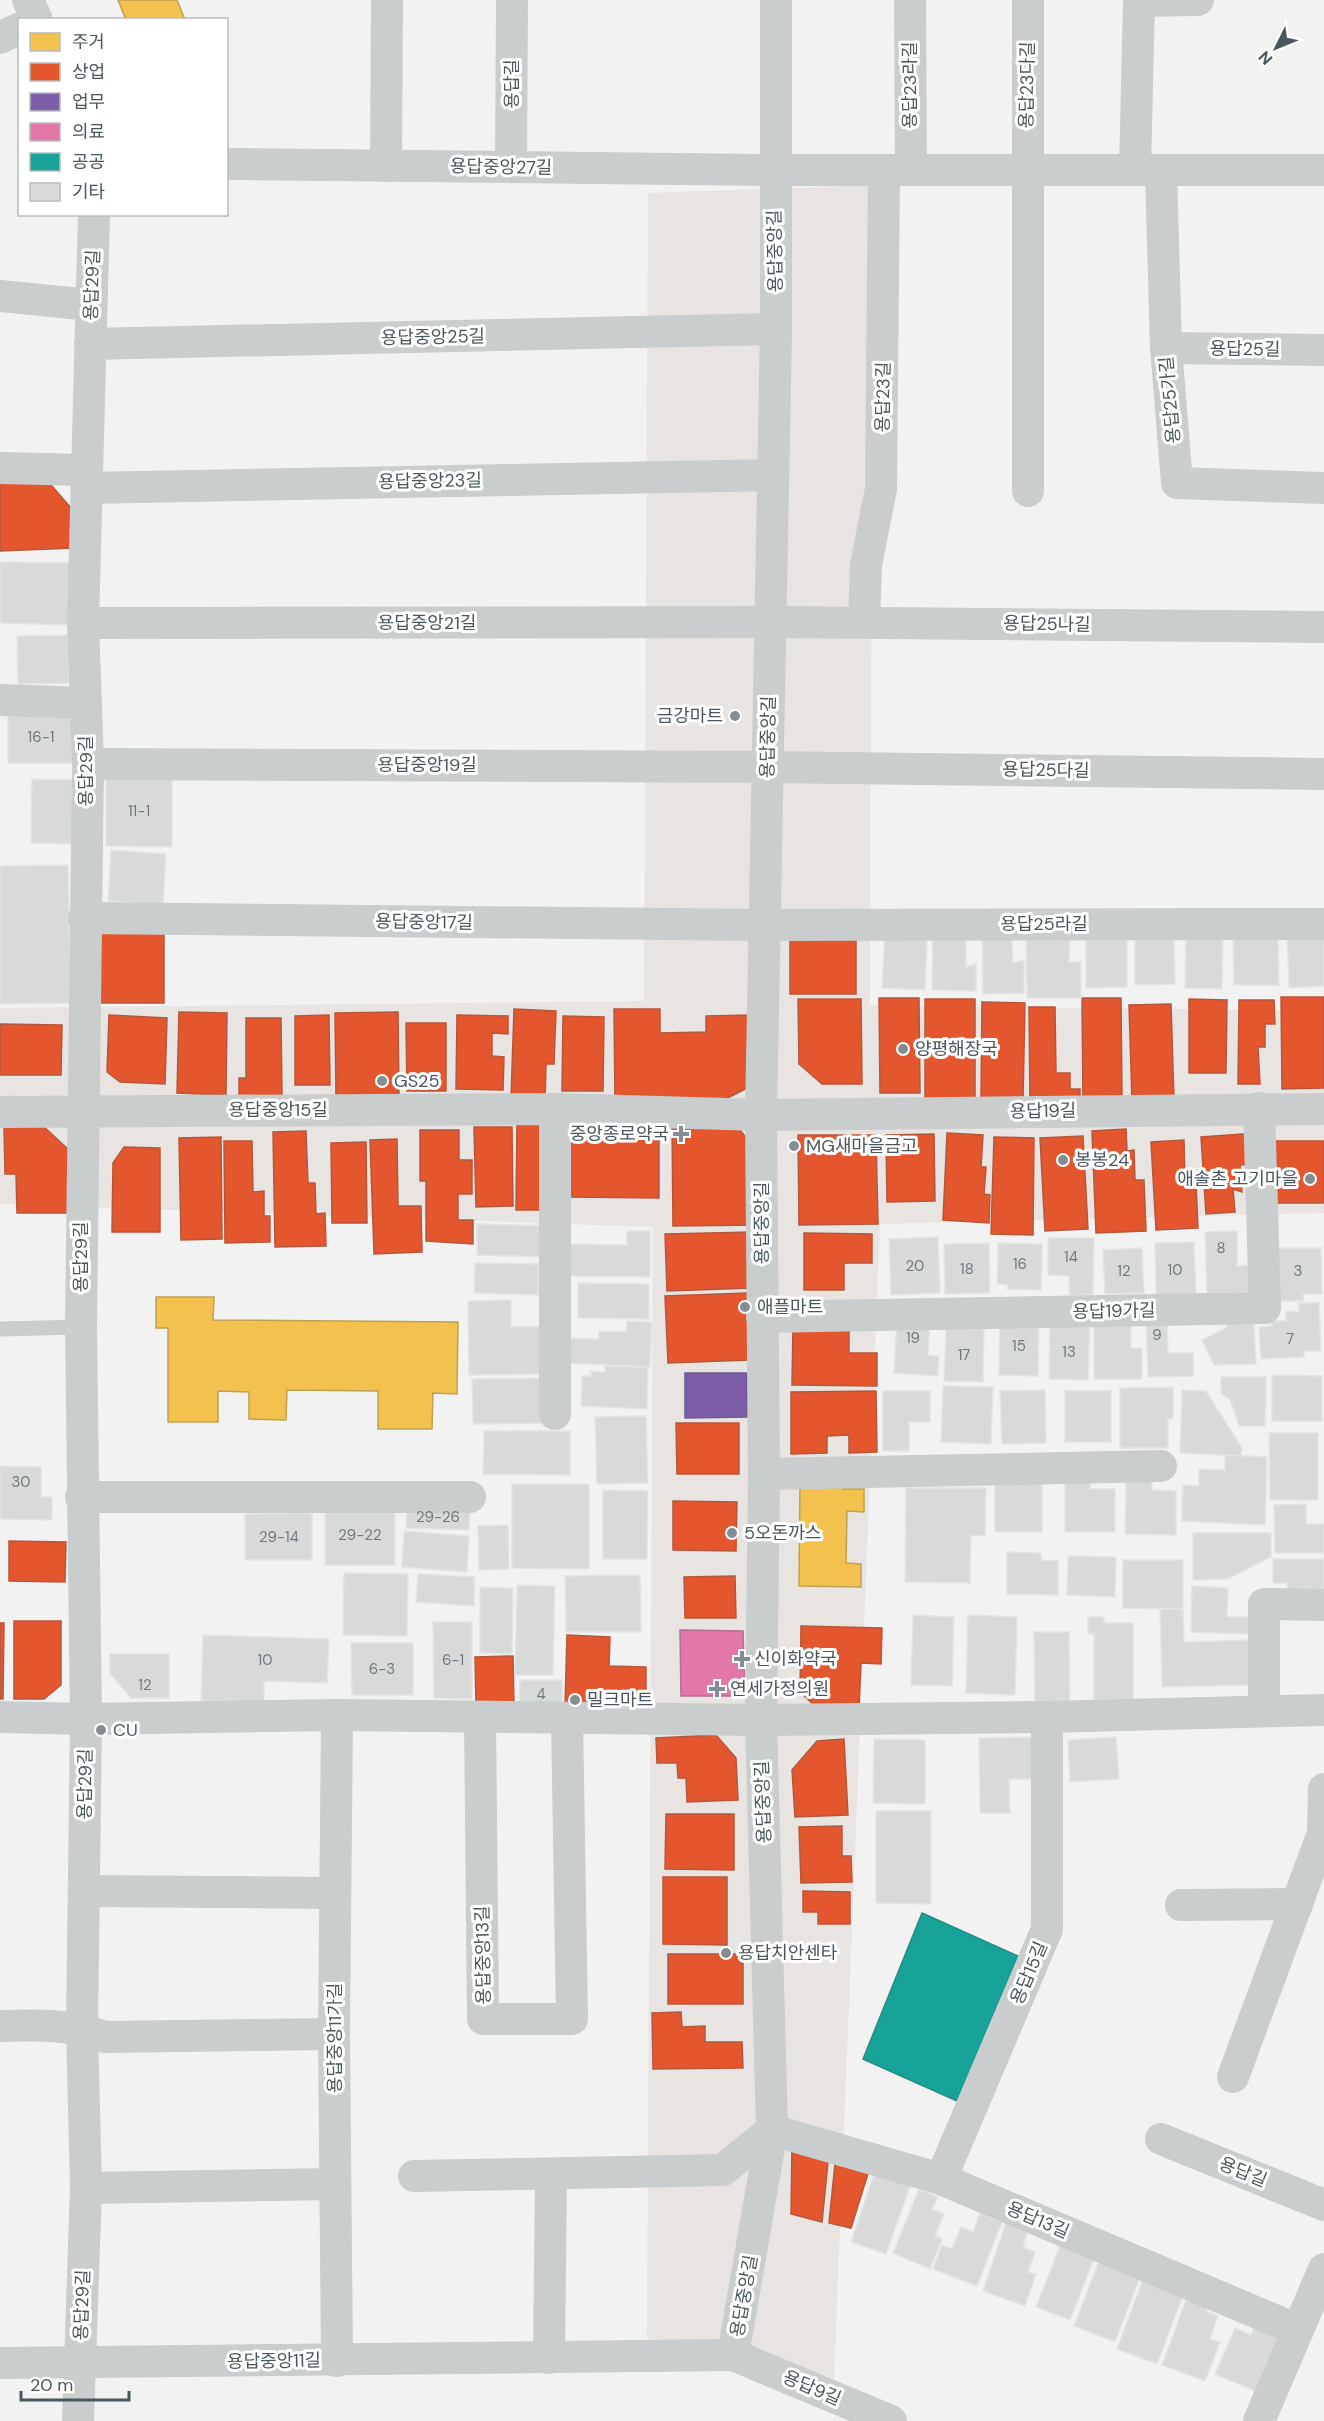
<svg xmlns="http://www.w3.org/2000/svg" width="1324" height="2421" viewBox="0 0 1324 2421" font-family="'DM Sans','Noto Sans KR',sans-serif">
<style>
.commercial{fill:#e7e4e1}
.homes{fill:#f2c14e;stroke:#bfa152;stroke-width:1.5}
.shops{fill:#e4572e;stroke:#b6573c;stroke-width:1.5}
.offices{fill:#7b5ea7;stroke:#6c5c91;stroke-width:1.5}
.health{fill:#e377a8;stroke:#b56d92;stroke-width:1.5}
.public{fill:#17a398;stroke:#268c86;stroke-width:1.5}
.building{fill:#d8dada;stroke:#e3e4e5;stroke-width:1.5}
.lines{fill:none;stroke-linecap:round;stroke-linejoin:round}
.lane{stroke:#c9cdce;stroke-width:15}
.street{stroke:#c9cdce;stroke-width:32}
.poi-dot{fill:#848d91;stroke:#fff;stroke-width:2}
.labels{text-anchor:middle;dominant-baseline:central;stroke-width:6;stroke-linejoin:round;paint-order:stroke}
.number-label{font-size:15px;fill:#6e797e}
.street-label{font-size:18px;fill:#49575d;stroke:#fff}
.poi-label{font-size:18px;fill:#49575d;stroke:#fff;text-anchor:start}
</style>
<rect width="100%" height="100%" fill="#f2f2f2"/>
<path class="commercial" d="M873 185 870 1005 1324 1011V1213L880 1224 834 2381 647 2338 653 1227 0 1204V1008L644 1001 648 193Z"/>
<g class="homes">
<path d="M118 0H177L185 20H126Z"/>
<path d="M156 1297H214L213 1320 458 1322 457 1394 433 1393 432 1429H378V1391L287 1390 286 1420 249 1419V1392L218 1391V1422H168V1328H156Z"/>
<path d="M800 1479H843V1489H864V1512L847 1511 846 1563 861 1564V1587L799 1586Z"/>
</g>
<g class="shops">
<path d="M45 478 71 508 73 548 0 551V480Z"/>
<rect x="99" y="926" width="65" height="77"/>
<rect x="790" y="930" width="66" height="64"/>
<path d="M1281 997H1324V1088L1282 1089Z"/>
<path d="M879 998H919L920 1093H880Z"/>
<path d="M1082 998H1121L1122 1100H1083Z"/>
<path d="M798 999H861L862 1084H822L799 1064Z"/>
<rect x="925" y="999" width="50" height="99"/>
<path d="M1189 999 1227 1000 1226 1073H1189Z"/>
<path d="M1239 1000H1274L1275 1024H1265V1047H1258L1260 1084H1238Z"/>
<path d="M982 1002 1025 1003 1023 1100 981 1099Z"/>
<path d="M1171 1004 1174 1100 1132 1101 1129 1005Z"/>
<path d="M1029 1007H1055L1056 1073H1070V1089H1080V1103H1030Z"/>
<path d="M514 1009 556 1011 554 1064H546L545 1101 511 1099Z"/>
<path d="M614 1009H660V1033L706 1032V1016L751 1015V1086L716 1104 615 1105Z"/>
<path d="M179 1012 227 1013 226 1095 177 1093Z"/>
<path d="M398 1012 399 1095 336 1096 335 1013Z"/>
<path d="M109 1015 167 1018 165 1084 120 1082 107 1072Z"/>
<path d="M329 1015 330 1085H295V1016Z"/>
<path d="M457 1015 508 1016V1034L492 1033V1056L504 1057 503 1090 456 1089Z"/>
<path d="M563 1016 604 1017 603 1091H562Z"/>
<path d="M246 1018H281L282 1096H239V1078H246Z"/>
<path d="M406 1023H446V1091H407Z"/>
<path d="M0 1024 62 1025 61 1075H0Z"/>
<path d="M672 1119H732L756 1151 758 1225 673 1226Z"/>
<path d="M517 1122H546V1210H516Z"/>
<path d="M4 1126H43L70 1151 71 1213H17L16 1174H5Z"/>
<path d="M474 1127H512L513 1206 476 1207Z"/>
<path d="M1126 1129 1127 1151 1134 1150 1135 1180H1144L1146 1231 1096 1233 1092 1131Z"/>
<path d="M420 1130H459V1160H472V1194H458V1220H473V1244L426 1241V1181H420Z"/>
<path d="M306 1131 308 1183H315L316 1214 325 1213 326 1246 275 1247 273 1132Z"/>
<path d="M569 1132 659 1133V1198L569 1197Z"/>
<path d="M947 1133 983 1135 981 1167H986L984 1194 990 1195 989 1223 943 1220Z"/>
<path d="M1256 1133 1258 1164 1240 1165 1242 1192 1233 1189 1235 1212 1206 1214 1201 1137Z"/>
<path d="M934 1134 935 1201 887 1202 886 1135Z"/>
<path d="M798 1135H876L878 1224 799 1225Z"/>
<path d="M1083 1136 1088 1229 1045 1231 1040 1138Z"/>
<path d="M221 1137 222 1239 181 1240 179 1138Z"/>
<path d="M994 1137 1034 1138 1033 1235 991 1234Z"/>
<path d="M397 1139 398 1206H421L422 1252 374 1254 370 1140Z"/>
<path d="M1184 1140 1185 1184 1196 1183 1198 1228 1156 1230 1151 1142Z"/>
<path d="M224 1141H252L253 1192 264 1191V1216H270V1242L225 1243Z"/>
<rect x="1274" y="1141" width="50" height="62"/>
<path d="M366 1142 367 1223H332L331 1143Z"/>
<path d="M124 1147 160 1148V1232H112L113 1163Z"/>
<path d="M752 1232 753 1288 667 1291 665 1234Z"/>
<path d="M804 1233 872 1234V1263H844V1290H804Z"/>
<path d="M747 1293 750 1360 668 1363 665 1296Z"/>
<path d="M793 1324 849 1325V1353H877V1386L792 1385Z"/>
<path d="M876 1391 877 1452 849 1453V1435L827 1436V1453L791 1454V1392Z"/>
<path d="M676 1423H739V1474H677Z"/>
<path d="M673 1501 737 1502 736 1551 673 1550Z"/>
<path d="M9 1541 66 1542 65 1582 9 1581Z"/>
<path d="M735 1576 736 1618H685L684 1577Z"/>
<path d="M14 1621H61V1685L44 1699H14Z"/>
<path d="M0 1623H4L3 1699H0Z"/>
<path d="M801 1626 882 1628 881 1664 861 1663 859 1707 815 1706 800 1692Z"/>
<path d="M567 1635 610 1637 609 1666 646 1667V1707L565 1705Z"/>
<path d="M513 1656 514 1706H476L475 1657Z"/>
<path d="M716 1735 736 1758 738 1800 687 1802 686 1778H678L677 1763H657L656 1738Z"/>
<path d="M844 1739 848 1815 795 1817 792 1770 817 1741Z"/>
<path d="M666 1814H734V1870L665 1869Z"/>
<path d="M842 1826V1856H851L852 1882 801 1883 799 1827Z"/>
<path d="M663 1877H727V1945L663 1944Z"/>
<path d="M803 1891 850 1892V1924H818V1912H803Z"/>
<rect x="668" y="1954" width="75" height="50"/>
<path d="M681 2012 682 2027 705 2026V2042H742L743 2068 653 2069 652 2013Z"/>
<path d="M792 2144 829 2152 822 2222 791 2214Z"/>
<path d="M836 2154 871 2164 851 2228 829 2223Z"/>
</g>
<path class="offices" d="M685 1373H747V1417L685 1418Z"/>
<path class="health" d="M680 1630 743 1631 745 1696H681Z"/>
<path class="public" d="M922 1913 1018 1956 957 2101 863 2059Z"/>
<g class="building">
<path d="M0 562 74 563 73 625 0 623Z"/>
<path d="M68 635 69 683 18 684 17 636Z"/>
<path d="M73 711 74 763H8V712Z"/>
<path d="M106 775 172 776V847L106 846Z"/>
<path d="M32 779 76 780 75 844 31 843Z"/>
<path d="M111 850 166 854 163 905 108 901Z"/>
<path d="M68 865 71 1003 0 1004V866Z"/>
<path d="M933 928H966V967L976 964V991L932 990Z"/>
<path d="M1287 928 1324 932V986L1289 988Z"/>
<path d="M1278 929 1279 985H1234L1233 930Z"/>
<path d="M1186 930H1223L1222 989 1185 988Z"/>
<path d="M1086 932H1127V987L1086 988Z"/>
<path d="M1026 933 1070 940 1069 962H1081V998H1027Z"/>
<path d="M1135 933 1174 934 1175 984 1135 985Z"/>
<path d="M1012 934 1013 963 1024 960V993L983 994 982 935Z"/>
<path d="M885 935 927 937 925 990 882 988Z"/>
<path d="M477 1224 550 1226 549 1257 477 1255Z"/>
<path d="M627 1231H650V1277L570 1276V1244L627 1245Z"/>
<path d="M1237 1231V1266L1257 1265 1258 1292 1207 1294 1205 1232Z"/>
<path d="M938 1237 940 1293 891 1295 889 1239Z"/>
<path d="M1048 1238H1094L1093 1295H1069V1276L1048 1275Z"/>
<path d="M1194 1242 1196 1296 1156 1298 1155 1243Z"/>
<path d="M989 1243 990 1293 945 1294 944 1244Z"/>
<path d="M998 1243 1042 1244 1041 1290 1007 1289 1008 1285 997 1284Z"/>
<path d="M1142 1248 1144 1293 1105 1294 1103 1250Z"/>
<path d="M1274 1248H1321L1322 1294H1303L1304 1301H1274Z"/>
<path d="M475 1263 539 1264 538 1295 474 1293Z"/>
<path d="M578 1283 649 1284V1319L578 1318Z"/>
<path d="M511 1300V1327L552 1326 553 1374 469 1375 468 1301Z"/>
<path d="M1298 1303H1319L1321 1351H1304V1357L1261 1359 1259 1327 1272 1326 1271 1321H1286V1312L1299 1311Z"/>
<path d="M1094 1314H1131V1348H1142V1379H1094Z"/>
<path d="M1000 1317 1039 1318 1038 1376 999 1375Z"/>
<path d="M1167 1317 1168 1353H1193L1194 1376 1148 1377 1146 1318Z"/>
<path d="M897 1318 930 1321 928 1355 939 1356 938 1376 894 1373Z"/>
<path d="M627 1321 652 1322 650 1367 568 1363 569 1338 599 1339V1331L626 1332Z"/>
<path d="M1050 1323 1090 1324 1088 1380 1049 1379Z"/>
<path d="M1228 1323H1254L1256 1364 1214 1365 1202 1340 1226 1328Z"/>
<path d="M946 1328 984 1329 983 1382 944 1381Z"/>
<path d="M605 1366 648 1367 647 1409 581 1406 582 1376H591V1371L605 1372Z"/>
<path d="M1272 1375 1322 1376V1421H1272Z"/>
<path d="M1221 1377H1266L1265 1426H1239L1230 1399 1221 1394Z"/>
<path d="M550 1378 551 1423 473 1424 472 1379Z"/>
<path d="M943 1386 993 1387 991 1444 941 1442Z"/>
<path d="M1173 1387V1419H1168V1448H1120V1388Z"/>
<path d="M1045 1390 1046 1443 1002 1444 1000 1391Z"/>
<path d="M1182 1390 1206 1391 1242 1448 1241 1456 1180 1453Z"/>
<path d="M883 1391H930V1422H909V1451H883Z"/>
<rect x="1065" y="1391" width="46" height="51"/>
<path d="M646 1416 648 1483 597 1484 595 1417Z"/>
<path d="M484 1431H570V1475L483 1474Z"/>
<path d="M1269 1433H1318V1500H1270Z"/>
<path d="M1225 1455 1267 1457 1265 1525 1182 1521 1183 1485 1199 1486V1469L1225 1470Z"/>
<path d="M0 1466 41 1467V1497H52V1520L0 1519Z"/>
<path d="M1126 1471 1152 1472V1490L1176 1491V1535L1125 1534Z"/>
<path d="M1090 1475V1489H1115V1532H1065V1476Z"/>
<rect x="995" y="1481" width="47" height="51"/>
<path d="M512 1484H589V1569L512 1568Z"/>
<path d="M906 1488H986L985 1536 971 1535 970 1583 905 1582Z"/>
<path d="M603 1490 648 1491 647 1559H603Z"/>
<path d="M407 1503 470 1505 469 1530 406 1528Z"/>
<path d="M395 1504V1565H325V1505Z"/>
<path d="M1306 1504V1524H1324V1553H1275L1274 1505Z"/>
<path d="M312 1513V1560H245V1514Z"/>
<path d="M508 1525 509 1569 479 1570 478 1526Z"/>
<path d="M404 1531 469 1536 467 1572 402 1567Z"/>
<path d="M1193 1533H1271V1557L1228 1579 1193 1580Z"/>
<path d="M1007 1552 1040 1553 1043 1561 1058 1560V1595L1007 1594Z"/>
<path d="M1068 1556 1116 1557 1115 1597 1067 1595Z"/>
<path d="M1273 1559H1324V1593H1288L1287 1583H1273Z"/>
<path d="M1123 1560H1183V1609L1123 1608Z"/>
<path d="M344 1573 408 1574 407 1636 343 1635Z"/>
<path d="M418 1574 475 1577 474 1606 416 1602Z"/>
<path d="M640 1575 641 1632H566L565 1576Z"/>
<path d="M517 1585 555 1586 553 1675H515Z"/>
<path d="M1192 1586 1228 1588 1227 1617H1251V1634L1191 1632Z"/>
<path d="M480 1587 513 1588 512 1654 480 1653Z"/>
<path d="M1160 1609H1183L1184 1642 1249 1640 1250 1685 1162 1687Z"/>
<path d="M913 1615 954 1617 952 1686 911 1685Z"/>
<path d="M968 1615 1017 1617 1015 1695 966 1693Z"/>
<path d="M1088 1617H1104V1623H1133V1701L1094 1700V1634H1088Z"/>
<path d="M433 1622H472V1699L434 1698Z"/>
<path d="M1034 1632H1069L1070 1706H1035Z"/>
<path d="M203 1635 329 1639 327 1683 264 1681V1703L201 1701Z"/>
<path d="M351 1643H413V1695H352Z"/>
<path d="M110 1654H169V1698H131L110 1673Z"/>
<path d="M520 1680H562V1708H519Z"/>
<path d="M1039 1737 1040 1779H1009L1010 1813H980L979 1738Z"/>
<path d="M1116 1737 1119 1779 1070 1782 1068 1740Z"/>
<path d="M874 1739 925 1740V1804L873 1803Z"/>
<path d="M876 1811H931V1904L876 1903Z"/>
<path d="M876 2168 912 2181 886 2254 851 2242Z"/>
<path d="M919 2189 938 2197 932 2209 944 2214 935 2236 942 2239 930 2269 893 2253Z"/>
<path d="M980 2213 1002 2222 977 2286 933 2269 942 2245 952 2249 961 2227 973 2232Z"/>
<path d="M1007 2220 1029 2227 1023 2247 1035 2252 1028 2272 1036 2274 1025 2306 983 2291Z"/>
<path d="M1060 2246 1094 2259 1070 2320 1036 2307Z"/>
<path d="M1099 2261 1140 2277 1115 2342 1074 2326Z"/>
<path d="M1144 2277 1184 2293 1157 2364 1117 2349Z"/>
<path d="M1190 2289 1211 2296 1206 2311 1218 2316 1210 2339 1220 2342 1205 2381 1162 2365Z"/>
<path d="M1258 2318 1282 2328 1255 2391 1215 2374 1235 2328 1251 2335Z"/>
</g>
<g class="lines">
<path class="lane" d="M0 1329 81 1327"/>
<g class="street">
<path d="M28 0 37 20"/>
<path d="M910 0 911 170"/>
<path d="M1028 0V491"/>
<path d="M0 38 20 28"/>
<path d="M226 164 775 170H1324"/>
<path d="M386 166 387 0"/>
<path d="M511 167 512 0"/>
<path d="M1135 170 1139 1 1198 0"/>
<path d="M1161 170 1166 348 1177 483 1324 488"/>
<path d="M0 296 91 305"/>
<path d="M90 344 776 329"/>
<path d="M1166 348 1324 350"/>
<path d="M0 468 87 470"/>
<path d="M87 488 773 475"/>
<path d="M864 622 866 565 881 489 884 170"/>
<path d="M83 623 770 622 1324 627"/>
<path d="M0 700 86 703"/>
<path d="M88 764 767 767 1324 774"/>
<path d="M84 918 764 925 1324 924"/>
<path d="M0 1112 555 1109 761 1115 1324 1109"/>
<path d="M762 1317 1265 1308 1259 1108"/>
<path d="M555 1414V1109"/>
<path d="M764 1474 1161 1466"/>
<path d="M81 1497H470"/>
<path d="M1264 1711V1604L1324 1605"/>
<path d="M337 1715 334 2034 337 2361"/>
<path d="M0 1717 86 1719 337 1715 761 1720 1047 1717 1324 1710"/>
<path d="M480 1717 483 2019H572L567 1718"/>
<path d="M84 1891 335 1893"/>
<path d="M1181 1905 1297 1904"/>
<path d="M0 2026C37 2025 70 2024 105 2037L334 2034"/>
<path d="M1233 2077 1323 1833 1324 1789"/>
<path d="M1161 2139 1324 2205"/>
<path d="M414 2176 723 2170 772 2130 941 2179 1298 2330"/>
<path d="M941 2179 1047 1929V1717"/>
<path d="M86 2188 335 2184"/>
<path d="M733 2355 772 2130 761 1720 764 1474 761 1115 776 329V0"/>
<path d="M549 2358 551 2174"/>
<path d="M0 2363 733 2355 891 2421"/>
<path d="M78 2421 86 2188 82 2029 86 1719 81 1327 88 764 83 623 94 214"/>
<path d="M1259 2421 1324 2269"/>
</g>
</g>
<g class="poi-dot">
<circle cx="735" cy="716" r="6"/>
<circle cx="903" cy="1049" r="6"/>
<circle cx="382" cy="1081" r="6"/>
<path d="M678 1125h6v6h6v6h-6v6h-6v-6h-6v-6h6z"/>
<circle cx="794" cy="1146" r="6"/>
<circle cx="1063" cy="1160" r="6"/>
<circle cx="1310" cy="1179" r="6"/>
<circle cx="745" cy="1307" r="6"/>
<circle cx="732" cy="1533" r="6"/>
<path d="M739 1650h6v6h6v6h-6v6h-6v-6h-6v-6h6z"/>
<path d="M714 1680h6v6h6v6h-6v6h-6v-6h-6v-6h6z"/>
<circle cx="575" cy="1700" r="6"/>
<circle cx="101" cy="1730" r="6"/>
<circle cx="726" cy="1953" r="6"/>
</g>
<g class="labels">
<g class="number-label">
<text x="41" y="737">16-1</text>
<text x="139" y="811">11-1</text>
<text x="1221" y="1248">8</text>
<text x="1071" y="1257">14</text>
<text x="1020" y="1264">16</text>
<text x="915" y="1266">20</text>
<text x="967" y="1269">18</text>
<text x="1175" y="1270">10</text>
<text x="1124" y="1271">12</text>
<text x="1298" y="1271">3</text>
<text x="1157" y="1335">9</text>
<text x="913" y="1338">19</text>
<text x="1290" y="1339">7</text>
<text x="1019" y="1346">15</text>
<text x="1069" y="1352">13</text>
<text x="964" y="1355">17</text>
<text x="21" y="1482">30</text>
<text x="438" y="1517">29-26</text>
<text x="360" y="1535">29-22</text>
<text x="279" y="1537">29-14</text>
<text x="265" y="1660">10</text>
<text x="453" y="1660">6-1</text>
<text x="382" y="1669">6-3</text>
<text x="145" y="1685">12</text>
<text x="541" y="1694">4</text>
</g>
<g class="street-label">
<text transform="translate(512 84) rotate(-90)">용답길</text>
<text transform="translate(910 85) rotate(-90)">용답23라길</text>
<text transform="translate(1027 85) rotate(-89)">용답23다길</text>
<text transform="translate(501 167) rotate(1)">용답중앙27길</text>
<text transform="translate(775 251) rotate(-91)">용답중앙길</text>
<text transform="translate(92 285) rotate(-88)">용답29길</text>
<text transform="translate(433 337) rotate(-1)">용답중앙25길</text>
<text transform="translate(1245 349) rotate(1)">용답25길</text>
<text transform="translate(883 397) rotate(-89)">용답23길</text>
<text transform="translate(1170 400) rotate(-95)">용답25가길</text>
<text transform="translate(430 481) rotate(-1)">용답중앙23길</text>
<text x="427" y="623">용답중앙21길</text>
<text transform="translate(1047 624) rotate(1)">용답25나길</text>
<text transform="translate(768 737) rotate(-89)">용답중앙길</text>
<text x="427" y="765">용답중앙19길</text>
<text transform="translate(1046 770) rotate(1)">용답25다길</text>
<text transform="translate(86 771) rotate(-90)">용답29길</text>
<text transform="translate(424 922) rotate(1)">용답중앙17길</text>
<text x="1044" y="924">용답25라길</text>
<text x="278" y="1110">용답중앙15길</text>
<text transform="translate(1043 1111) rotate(-1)">용답19길</text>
<text transform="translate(762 1223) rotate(-90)">용답중앙길</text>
<text transform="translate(81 1257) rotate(-90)">용답29길</text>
<text transform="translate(1114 1311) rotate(-1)">용답19가길</text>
<text transform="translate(85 1784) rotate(-89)">용답29길</text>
<text transform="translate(763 1802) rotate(-92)">용답중앙길</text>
<text transform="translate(483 1955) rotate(-91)">용답중앙13길</text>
<text transform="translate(1029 1973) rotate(-67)">용답15길</text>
<text transform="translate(335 2038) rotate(-90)">용답중앙11가길</text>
<text transform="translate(1243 2172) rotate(22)">용답길</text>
<text transform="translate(1038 2220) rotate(23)">용답13길</text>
<text transform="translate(744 2296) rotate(-80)">용답중앙길</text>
<text transform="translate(82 2305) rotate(-88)">용답29길</text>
<text transform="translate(274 2361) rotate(-1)">용답중앙11길</text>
<text transform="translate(812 2388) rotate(23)">용답9길</text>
</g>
<g class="poi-label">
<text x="723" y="716" text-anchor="end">금강마트</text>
<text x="915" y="1049">양평해장국</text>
<text x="394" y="1081">GS25</text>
<text x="669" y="1134" text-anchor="end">중앙종로약국</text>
<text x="806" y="1146">MG새마을금고</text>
<text x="1075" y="1160">봉봉24</text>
<text x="1298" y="1179" text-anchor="end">애솔촌 고기마을</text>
<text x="757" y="1307">애플마트</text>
<text x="744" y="1533">5오돈까스</text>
<text x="754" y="1659">신이화약국</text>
<text x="730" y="1689">연세가정의원</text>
<text x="587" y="1700">밀크마트</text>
<text x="113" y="1730">CU</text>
<text x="738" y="1953">용답치안센타</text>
</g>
</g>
<rect x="18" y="18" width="210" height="198" fill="#ffffff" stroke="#b6bcbe" stroke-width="1.5"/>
<rect x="30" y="33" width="30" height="18" fill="#f2c14e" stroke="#b6bcbe" stroke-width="1.5"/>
<text x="72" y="48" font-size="18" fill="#49575d">주거</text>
<rect x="30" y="63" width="30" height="18" fill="#e4572e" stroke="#b6bcbe" stroke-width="1.5"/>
<text x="72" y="78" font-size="18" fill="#49575d">상업</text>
<rect x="30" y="93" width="30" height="18" fill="#7b5ea7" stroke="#b6bcbe" stroke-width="1.5"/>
<text x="72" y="108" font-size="18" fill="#49575d">업무</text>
<rect x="30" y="123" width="30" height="18" fill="#e377a8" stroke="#b6bcbe" stroke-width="1.5"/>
<text x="72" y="138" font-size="18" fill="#49575d">의료</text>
<rect x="30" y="153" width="30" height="18" fill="#17a398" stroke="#b6bcbe" stroke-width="1.5"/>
<text x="72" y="168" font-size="18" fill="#49575d">공공</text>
<rect x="30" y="183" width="30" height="18" fill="#d8dada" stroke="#b6bcbe" stroke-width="1.5"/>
<text x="72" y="198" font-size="18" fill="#49575d">기타</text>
<g transform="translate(1276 48) rotate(227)" stroke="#ffffff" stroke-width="4.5" paint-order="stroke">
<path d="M0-4.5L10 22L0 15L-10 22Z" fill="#49575d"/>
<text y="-9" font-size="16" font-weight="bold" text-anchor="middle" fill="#49575d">N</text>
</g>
<path d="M21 2391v9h108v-9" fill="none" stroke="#49575d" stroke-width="3"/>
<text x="30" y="2391" font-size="18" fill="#49575d" stroke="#ffffff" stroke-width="4.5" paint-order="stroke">20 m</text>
</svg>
